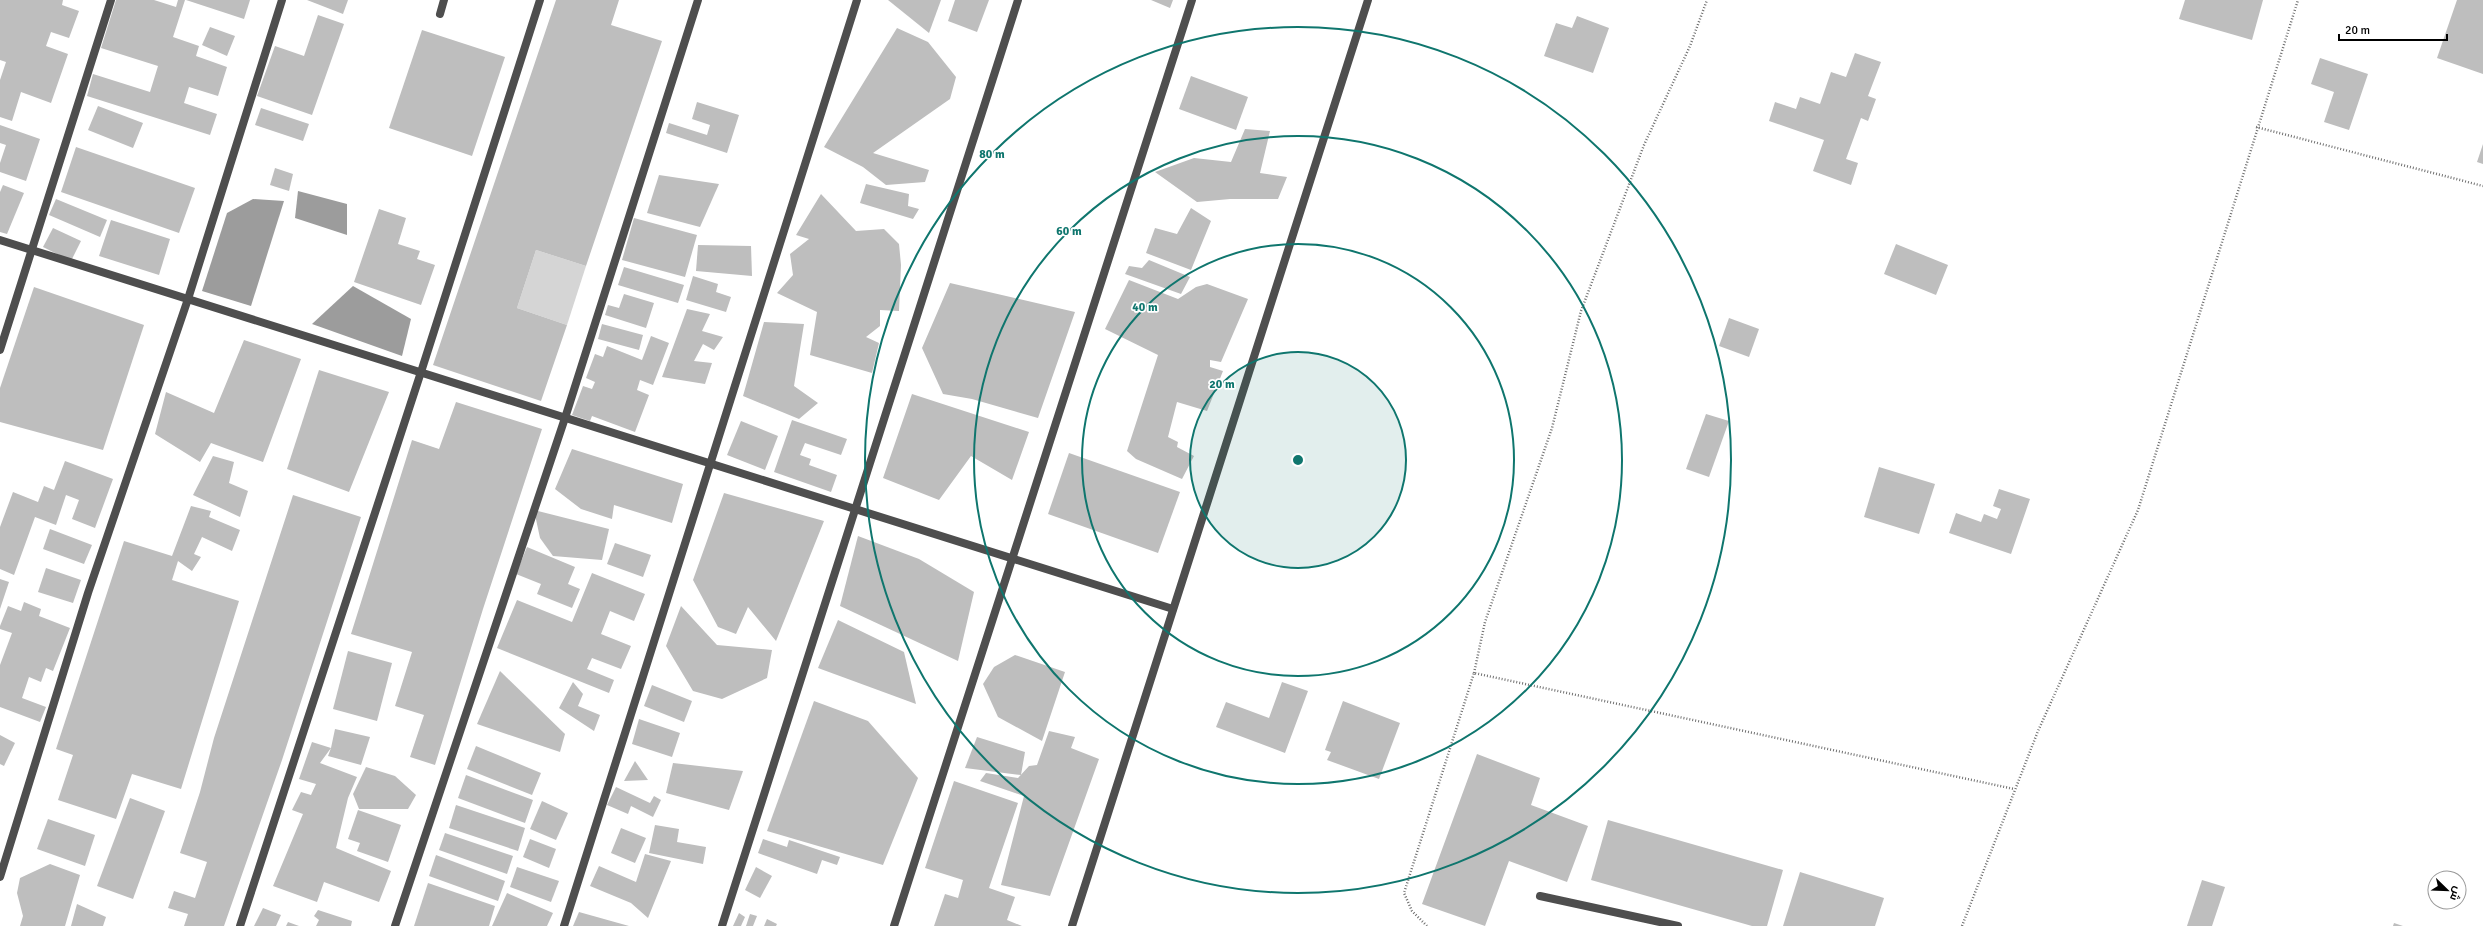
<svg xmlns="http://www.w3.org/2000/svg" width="2483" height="926" viewBox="0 0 2483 926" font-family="Signika,Cairo,sans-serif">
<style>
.green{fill:#d5d5d5}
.water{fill:#9c9c9c}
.building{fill:#bebebe}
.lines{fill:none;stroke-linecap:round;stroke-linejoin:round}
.path{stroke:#707070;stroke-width:2.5;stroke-dasharray:1 2;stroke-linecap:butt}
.street{stroke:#4e4e4e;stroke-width:8}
.ring{fill:none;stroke:#0f766e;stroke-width:2}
.centre{fill:#0f766e;stroke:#fff;stroke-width:2}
.ring-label{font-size:12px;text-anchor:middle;font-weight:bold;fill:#0f766e;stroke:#fff;stroke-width:3.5;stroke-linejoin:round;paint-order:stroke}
</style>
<rect width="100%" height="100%" fill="#fff"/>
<path class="green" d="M536 250 586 266 567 325 517 308Z"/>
<g class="water">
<path d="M298 191 347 204V235L295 218Z"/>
<path d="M253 199 284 201 251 306 202 291 227 213Z"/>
<path d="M353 286 411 319 402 356 312 324Z"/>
</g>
<g class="building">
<path d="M0 0H63L62 5 79 11 69 38 51 32 46 46 68 54 51 103 21 92 12 121 0 117V80L6 62 0 60Z"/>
<path d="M116 0H154L176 7 178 0H185L173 37 199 46 196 56 227 67 218 96 189 87 184 103 217 114 210 135 87 96 93 74 150 92 158 66 101 48Z"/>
<path d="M186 0H250L244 19Z"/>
<path d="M307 0H348L343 14Z"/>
<path d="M556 0H619L611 25 662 41 586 266 536 250 517 308 567 325 541 401 433 365Z"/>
<path d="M888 0H941L929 33Z"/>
<path d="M955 0H989L977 32 948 21Z"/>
<path d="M1151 0H1173L1170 8Z"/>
<path d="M2185 0H2263L2252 40 2179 19Z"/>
<path d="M2457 0H2483V74L2437 58Z"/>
<path d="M318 15 344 24 312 115 257 96 275 46 304 56Z"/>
<path d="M1577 16 1609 28 1593 73 1544 56 1556 23 1572 28Z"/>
<path d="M210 27 235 36 227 56 202 45Z"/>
<path d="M897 28 928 42 956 77 950 99 873 153 929 170 925 182 886 185 863 167 824 147Z"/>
<path d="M422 30 505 57 472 156 389 128Z"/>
<path d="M1855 53 1881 62 1868 96 1876 99 1868 121 1861 118 1846 159 1858 163 1851 185 1813 171 1824 140 1769 121 1775 102 1796 109 1800 97 1820 104 1831 72 1846 77Z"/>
<path d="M2320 58 2368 74 2349 130 2324 122 2334 92 2311 84Z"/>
<path d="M1191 76 1248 97 1236 130 1179 109Z"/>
<path d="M697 102 739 115 727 153 666 133 669 123 707 135 710 125 692 119Z"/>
<path d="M98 106 143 123 133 148 88 130Z"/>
<path d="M261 108 309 124 303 141 255 125Z"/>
<path d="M0 125 40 139 26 181 0 172V163L6 145 0 143Z"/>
<path d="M1245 129 1270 131 1260 173 1287 177 1278 199H1230L1197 202 1155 172 1194 158 1231 162Z"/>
<path d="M2483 144V164L2477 162Z"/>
<path d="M76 147 195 188 179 233 61 192Z"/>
<path d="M275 168 293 174 289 191 270 185Z"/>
<path d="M659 175 719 184 700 227 647 213Z"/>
<path d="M866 184 909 194 908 206 919 209 913 219 860 203Z"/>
<path d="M3 185 24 193 7 234 0 232V192Z"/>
<path d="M821 194 856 231 884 229 899 244 901 265 899 311 880 310V326L866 337 879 343 872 373 810 355 817 312 777 293 793 275 790 254 809 239 796 235Z"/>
<path d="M56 199 107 220 100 237 49 215Z"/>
<path d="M1191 208 1211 221 1191 270 1146 253 1155 228 1177 234Z"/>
<path d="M379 209 406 218 398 244 420 251 417 259 435 265 421 305 354 282Z"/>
<path d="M634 218 697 235 685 277 622 260Z"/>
<path d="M111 220 170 239 159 275 99 256Z"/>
<path d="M53 228 81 241 71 261 43 247Z"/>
<path d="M1896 244 1948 265 1936 295 1884 274Z"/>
<path d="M698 245 751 246 752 276 696 271Z"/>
<path d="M1149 260 1190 277 1181 294 1125 274 1129 266 1142 268Z"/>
<path d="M624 267 684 285 678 303 618 285Z"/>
<path d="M693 276 718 284 716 292 731 297 726 312 686 300Z"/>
<path d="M1129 280 1178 299 1196 287 1207 284 1248 299 1221 362 1210 360V367L1223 371 1207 411 1177 402 1168 437 1178 442 1177 447 1194 456 1182 479 1136 459 1127 451 1158 355 1105 329Z"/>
<path d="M950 283 1075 312 1038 418 972 399 943 394 922 348Z"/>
<path d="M34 287 144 325 103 450 0 422V388Z"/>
<path d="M624 294 654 303 646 328 605 315 608 305 619 308Z"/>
<path d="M687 309 710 314 702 331 723 337 714 350 703 344 694 361 712 363 705 384 662 377Z"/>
<path d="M1729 318 1759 329 1749 357 1719 346Z"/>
<path d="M764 322 804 324 794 386 818 403 799 419 743 396Z"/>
<path d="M602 324 643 335 639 350 598 339Z"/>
<path d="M651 336 669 343 653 385 640 380 637 390 649 395 635 432 592 416 590 421 572 415 583 386 592 389 595 382 586 378 595 354 603 357 607 346 642 360Z"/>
<path d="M244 340 301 359 263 462 211 443 200 462 155 434 166 392 214 413Z"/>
<path d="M319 370 389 392 349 492 287 469Z"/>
<path d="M912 394 1029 432 1012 480 971 456 939 500 883 478Z"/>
<path d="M456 402 542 429 483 609 435 765 410 757 424 715 395 706 412 652 351 634 412 440 439 449Z"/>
<path d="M1706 414 1729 421 1709 477 1686 469Z"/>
<path d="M792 420 847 439 841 455 805 443 800 455 811 459 809 465 837 475 831 492 774 472Z"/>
<path d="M741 421 778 436 765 470 727 455Z"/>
<path d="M572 449 683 484 672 523 614 505 612 519 581 509 555 489Z"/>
<path d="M1069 453 1180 492 1158 553 1048 514Z"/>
<path d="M213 456 234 462 229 483 248 491 240 517 193 495Z"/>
<path d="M65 461 113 479 95 528 72 519 79 500 66 495 56 525 35 517 14 575 0 569V527L13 492 38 502 44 486 54 490Z"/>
<path d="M1879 467 1935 484 1919 534 1864 517Z"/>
<path d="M1999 489 2030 499 2011 554 1949 533 1956 513 1981 522 1984 514 1997 519 2001 509 1993 506Z"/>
<path d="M724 493 824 521 776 641 748 607 736 634 718 627 693 580Z"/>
<path d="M293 495 361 517 282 760 224 926H184L188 914 168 908 174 891 195 898 207 862 180 853 200 792 214 738Z"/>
<path d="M191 506 211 511 209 517 240 530 232 551 202 537 194 554 201 557 192 571 178 561 172 580 239 601 181 789 132 774 116 819 58 800 73 755 56 749 124 541 172 556Z"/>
<path d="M534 510 609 529 602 560 553 556 540 538Z"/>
<path d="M50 529 92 545 84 564 43 549Z"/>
<path d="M858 536 919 559 974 592 958 661 840 606Z"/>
<path d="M615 543 651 555 643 577 607 564Z"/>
<path d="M527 547 575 567 568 584 580 589 572 608 537 594 541 584 516 574Z"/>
<path d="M46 568 81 580 73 603 38 592Z"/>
<path d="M592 573 645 594 634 621 610 611 601 634 631 646 621 669 592 658 587 669 614 680 609 693 497 648 517 600 572 622Z"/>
<path d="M0 579 9 582 0 609Z"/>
<path d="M24 602 41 609 39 616 70 628 53 671 46 668 41 682 29 677 22 698 46 707 40 722 0 707V665L12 633 0 629V626L8 606 21 611Z"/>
<path d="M681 606 717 645 772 650 767 678 722 699 693 691 666 646Z"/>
<path d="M838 620 904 652 916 704 818 668Z"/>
<path d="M348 651 392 663 377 721 333 709Z"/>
<path d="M1015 655 1065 672 1042 741 998 717 983 684 994 667Z"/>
<path d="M500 671 565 734 560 752 477 724Z"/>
<path d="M573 682 583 694 578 706 600 715 594 731 559 708Z"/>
<path d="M1282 682 1308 691 1285 753 1216 727 1226 702 1269 718Z"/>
<path d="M652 685 692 701 684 722 644 706Z"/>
<path d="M814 701 868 721 918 778 883 865 767 831Z"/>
<path d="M1343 701 1400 723 1379 779 1327 760 1331 752 1325 750Z"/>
<path d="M639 719 680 733 672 757 632 744Z"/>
<path d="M335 729 370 737 361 765 328 756 331 748 320 763 357 777 348 798 336 848 391 871 379 902 324 882 317 902 273 886 303 814 292 810 301 792 311 795 316 784 299 779 312 742 331 748Z"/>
<path d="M1049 731 1075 737 1071 748 1099 759 1050 896 1001 885 1024 796 980 781 986 773 1018 778 1029 766 1037 765Z"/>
<path d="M0 735 15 743 4 766 0 764Z"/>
<path d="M977 737 1025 752 1021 775 965 768Z"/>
<path d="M476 746 541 773 532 795 467 769Z"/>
<path d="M1477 754 1540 778 1531 805 1588 826 1567 882 1509 861 1485 926 1422 904Z"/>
<path d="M635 761 648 780 624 781Z"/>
<path d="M673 763 743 771 729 810 666 793Z"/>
<path d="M366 767 395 776 416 795 408 809H359L353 794Z"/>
<path d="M466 775 533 800 525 823 458 798Z"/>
<path d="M954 781 1018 803 989 888 1015 897 1007 920 1022 926H934L945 894 958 898 963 880 925 868Z"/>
<path d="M616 787 650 803 654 796 661 800 653 817 631 806 628 814 607 805Z"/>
<path d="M130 798 165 811 133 899 97 886Z"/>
<path d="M542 801 568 813 556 840 530 829Z"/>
<path d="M456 805 525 828 518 851 449 828Z"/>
<path d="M358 810 401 825 388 862 357 851 360 843 348 839Z"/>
<path d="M48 819 95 835 85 866 37 849Z"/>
<path d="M1608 820 1783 870 1767 926H1752L1591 880Z"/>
<path d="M655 825 679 829 677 842 706 847 703 864 649 853Z"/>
<path d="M621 828 646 838 635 863 611 853Z"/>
<path d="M445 833 513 856 507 874 439 850Z"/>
<path d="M530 839 556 849 549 868 523 857Z"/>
<path d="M763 839 787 847 789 840 840 857 837 865 822 860 817 874 758 853Z"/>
<path d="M645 854 671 861 648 918 631 903 590 886 599 866 636 882Z"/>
<path d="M436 855 505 881 498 901 429 876Z"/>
<path d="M50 864 80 875 65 926H20L23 916 17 893 20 878Z"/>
<path d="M517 867 559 881 551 902 510 887Z"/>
<path d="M756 867 772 876 760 898 745 890Z"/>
<path d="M1800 872 1884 898 1875 926H1783Z"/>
<path d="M2202 880 2225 887 2212 926H2187Z"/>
<path d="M428 883 495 906 489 926H414Z"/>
<path d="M507 893 553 913 547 926H492Z"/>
<path d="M77 904 106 917 103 926H71Z"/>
<path d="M263 908 281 915 276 926H254Z"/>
<path d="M318 910 352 921 351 926H316L319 920 314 916Z"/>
<path d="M579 912 629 926H573Z"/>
<path d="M739 913 745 917 741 926H733Z"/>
<path d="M750 914 757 916 753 926H746Z"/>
<path d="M767 919 777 924 776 926H764Z"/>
<path d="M288 922 299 926H286Z"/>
<path d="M2394 923 2403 926H2393Z"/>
</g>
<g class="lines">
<g class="path">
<path d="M2256 127 2483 186"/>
<path d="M1474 673 1485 622 1552 428 1581 311 1644 145 1690 46 1707 0"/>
<path d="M1427 926 1412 911 1404 893 1474 673 2014 789"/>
<path d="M1962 926 2038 731 2138 510 2298 0"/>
</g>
<g class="street">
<path d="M440 14 444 0"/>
<path d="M0 240 1173 609"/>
<path d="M0 350 111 0"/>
<path d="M0 877 88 593 188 299 282 0"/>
<path d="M1540 896 1678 926"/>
<path d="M240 926 421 372 540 0"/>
<path d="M395 926 565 418 698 0"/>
<path d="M564 926 857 0"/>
<path d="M722 926 1018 0"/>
<path d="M894 926 1192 0"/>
<path d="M1072 926 1368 0"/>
</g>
</g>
<circle cx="1298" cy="460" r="108" fill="#0f766e" fill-opacity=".12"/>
<g class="ring">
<circle cx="1298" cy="460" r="108"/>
<circle cx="1298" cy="460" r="216"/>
<circle cx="1298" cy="460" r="324"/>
<circle cx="1298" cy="460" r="433"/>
</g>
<circle cx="1298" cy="460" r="6" class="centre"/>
<g class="ring-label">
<text x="992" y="158">80 m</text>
<text x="1069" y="235">60 m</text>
<text x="1145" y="311">40 m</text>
<text x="1222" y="388">20 m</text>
</g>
<g transform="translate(2447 890) rotate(113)"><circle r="19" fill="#ffffff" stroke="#999999"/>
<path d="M0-3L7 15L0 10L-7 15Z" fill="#000000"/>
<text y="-6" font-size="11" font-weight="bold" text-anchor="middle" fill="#000000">ش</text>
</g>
<path d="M2339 34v6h108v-6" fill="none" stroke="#000000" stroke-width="2"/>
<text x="2345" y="34" font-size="12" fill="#000000" stroke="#ffffff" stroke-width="3" paint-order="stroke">20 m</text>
</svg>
